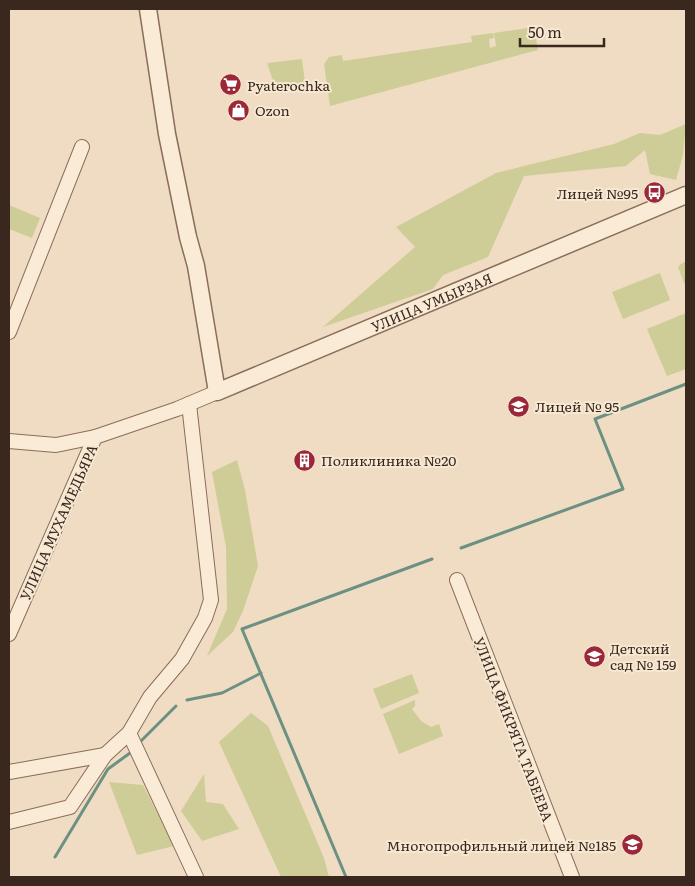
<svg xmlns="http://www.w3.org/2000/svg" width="695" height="886" viewBox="0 0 695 886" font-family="Literata,serif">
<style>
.green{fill:#cecd97}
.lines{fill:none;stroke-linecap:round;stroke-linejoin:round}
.stream{stroke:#6c9183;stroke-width:3}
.minor-casing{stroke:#8a6d5a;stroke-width:16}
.tertiary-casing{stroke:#8a6d5a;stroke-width:19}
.minor{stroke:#faebd7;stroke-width:14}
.tertiary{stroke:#faebd7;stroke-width:16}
.labels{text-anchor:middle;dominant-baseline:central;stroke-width:4;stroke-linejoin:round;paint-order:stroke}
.poi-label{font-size:14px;fill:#3a281e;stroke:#f6e8d3;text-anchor:start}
.street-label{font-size:14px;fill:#3a281e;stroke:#f6e8d3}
</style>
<rect width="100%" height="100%" fill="#efdcc3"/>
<g class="green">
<path d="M534 27 538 50 330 106 324 64 329 57 342 55 343 61 472 42 471 36 493 33 494 38 489 39 490 48 496 46 494 33Z"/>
<path d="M302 59 305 83 276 89 267 63Z"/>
<path d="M686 124 683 155 676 180 650 174 645 150 626 166 524 176 488 257 443 275 433 289 323 327 415 247 396 227 496 173 614 144 640 133 660 135Z"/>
<path d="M9 205 40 218 32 238 9 229Z"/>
<path d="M686 261V288L678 267 681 264Z"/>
<path d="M660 273 670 300 623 319 612 292Z"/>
<path d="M686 313V369L667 376 647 329Z"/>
<path d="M237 460 245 490 258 566 243 611 233 632 207 656 227 609 226 547 212 472Z"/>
<path d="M412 674 419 693 381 709 373 689Z"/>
<path d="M415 700V706L412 709 421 721 431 727 439 724 443 736 399 754 383 714Z"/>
<path d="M251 713 268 726 324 858 329 877H281L219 742Z"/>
<path d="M204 774 206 802 223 804 239 829 202 841 181 811Z"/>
<path d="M109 782 143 785 174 846 137 855Z"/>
</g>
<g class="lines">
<g class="stream">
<path d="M461 548 623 489 595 419 686 384"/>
<path d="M187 700 222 693 261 673"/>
<path d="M140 742 176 706"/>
<path d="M55 857 108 769 130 753"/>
<path d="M346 877 242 629 432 559"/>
</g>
<defs>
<g id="minor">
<path d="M9 332 82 147"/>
<path d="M9 441 56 445 95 437 177 409 217 392"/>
<path d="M457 580 572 877"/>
<path d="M9 634 95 437"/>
<path d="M129 733 196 877"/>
<path d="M9 772 105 755"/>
<path d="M9 822 70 807 105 755 129 733 150 697 182 659 205 618 211 600 189 404"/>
</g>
<g id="tertiary">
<path id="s1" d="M148 9 167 134 188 237 196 266 217 392 686 195"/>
</g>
</defs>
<use href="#minor" class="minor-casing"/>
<use href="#tertiary" class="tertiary-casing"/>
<use href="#minor" class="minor"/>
<use href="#tertiary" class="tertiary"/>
</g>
<defs>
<symbol id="supermarket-disc" viewBox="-11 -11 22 22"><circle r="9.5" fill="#9b2838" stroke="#f6e8d3"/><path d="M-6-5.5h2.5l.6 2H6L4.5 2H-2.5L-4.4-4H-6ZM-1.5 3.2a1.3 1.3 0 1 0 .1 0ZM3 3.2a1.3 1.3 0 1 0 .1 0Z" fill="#fff"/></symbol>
<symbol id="shop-disc" viewBox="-11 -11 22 22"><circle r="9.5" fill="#9b2838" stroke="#f6e8d3"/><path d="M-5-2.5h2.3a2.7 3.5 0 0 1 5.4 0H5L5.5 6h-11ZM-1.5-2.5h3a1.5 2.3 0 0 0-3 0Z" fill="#fff"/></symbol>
<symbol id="bus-disc" viewBox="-11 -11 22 22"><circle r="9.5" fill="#9b2838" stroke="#f6e8d3"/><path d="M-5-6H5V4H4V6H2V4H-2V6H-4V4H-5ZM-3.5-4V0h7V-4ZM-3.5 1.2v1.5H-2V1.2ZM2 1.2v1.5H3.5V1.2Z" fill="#fff"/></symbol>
<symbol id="school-disc" viewBox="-11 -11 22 22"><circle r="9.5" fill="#9b2838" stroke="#f6e8d3"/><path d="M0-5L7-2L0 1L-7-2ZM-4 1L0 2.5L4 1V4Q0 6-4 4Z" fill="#fff"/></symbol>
<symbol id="building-disc" viewBox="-11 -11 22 22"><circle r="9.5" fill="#9b2838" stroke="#f6e8d3"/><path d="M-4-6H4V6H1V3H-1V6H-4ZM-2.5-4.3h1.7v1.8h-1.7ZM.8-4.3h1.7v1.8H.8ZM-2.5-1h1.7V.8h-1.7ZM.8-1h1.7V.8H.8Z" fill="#fff"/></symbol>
</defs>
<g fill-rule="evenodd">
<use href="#supermarket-disc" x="218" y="72" width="25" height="25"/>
<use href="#shop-disc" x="226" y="98" width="25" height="25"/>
<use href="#bus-disc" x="642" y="180" width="25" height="25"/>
<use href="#school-disc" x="506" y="394" width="25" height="25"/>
<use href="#building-disc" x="292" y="448" width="25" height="25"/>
<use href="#school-disc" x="582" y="644" width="25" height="25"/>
<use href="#school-disc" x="620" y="832" width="25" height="25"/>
</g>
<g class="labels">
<g class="poi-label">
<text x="247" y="85">Pyaterochka</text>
<text x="255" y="110">Ozon</text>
<text x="638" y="193" text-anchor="end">Лицей №95</text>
<text x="535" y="406">Лицей № 95</text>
<text x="321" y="460">Поликлиника №20</text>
<text x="610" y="648">Детский<tspan x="610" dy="16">сад № 159</tspan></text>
<text x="616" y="845" text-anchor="end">Многопрофильный лицей №185</text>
</g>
<g class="street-label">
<text stroke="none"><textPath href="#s1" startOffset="622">УЛИЦА УМЫРЗАЯ</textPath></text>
<text transform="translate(58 522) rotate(-66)">УЛИЦА МУХАМЕДЬЯРА</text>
<text transform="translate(514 729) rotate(69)">УЛИЦА ФИКРЯТА ТАБЕЕВА</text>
</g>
</g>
<rect width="695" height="886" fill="none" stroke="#3a281e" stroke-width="20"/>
<path d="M520 38v8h84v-8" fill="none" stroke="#3a281e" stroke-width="2.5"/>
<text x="528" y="38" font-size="15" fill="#3a281e" stroke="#f6e8d3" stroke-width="4" paint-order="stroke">50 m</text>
</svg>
